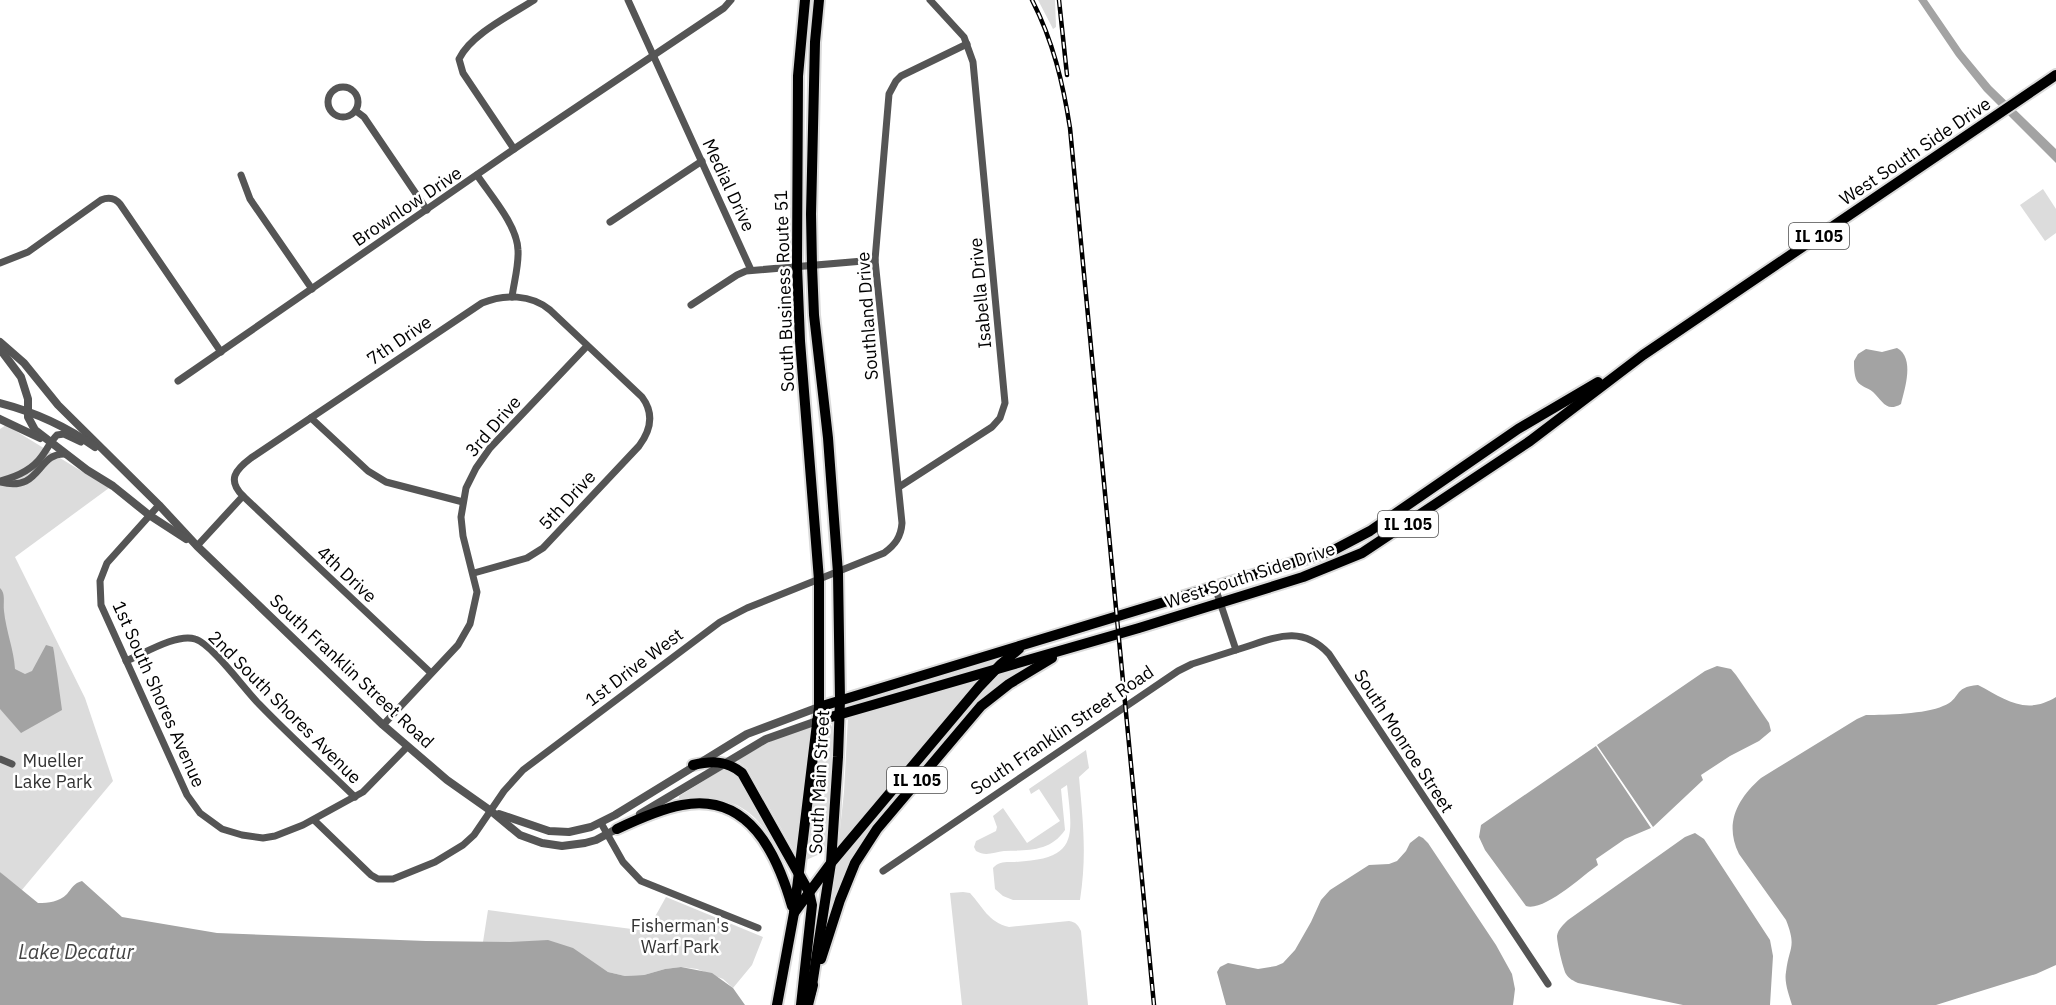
<svg xmlns="http://www.w3.org/2000/svg" width="2056" height="1005" viewBox="0 0 2056 1005" font-family="'IBM Plex Sans',sans-serif">
<style>
.green{fill:#dcdcdc}
.water{fill:#a3a3a3}
.lines{fill:none;stroke-linecap:round;stroke-linejoin:round}
.primary-casing{stroke:#dbdbdb;stroke-width:14}
.minor{stroke:#555;stroke-width:7}
.tertiary{stroke:#555;stroke-width:8}
.primary{stroke:#000;stroke-width:10}
.rail-casing{stroke:#000;stroke-width:4.5}
.rail{stroke:#fff;stroke-width:2;stroke-dasharray:7;stroke-linecap:butt}
.labels{text-anchor:middle;dominant-baseline:central;stroke-width:5;stroke-linejoin:round;paint-order:stroke}
.shield{fill:#fff;stroke:#4c4c4c;stroke-width:1.5}
.shield-label{font-size:16px;font-weight:bold;fill:#000}
.street-label{font-size:18px;fill:#000;stroke:#fff}
.park-label{font-size:18px;fill:#333;stroke:#fff}
.water-label{font-size:20px;font-style:italic;fill:#444;stroke:#fff}
</style>
<rect width="100%" height="100%" fill="#fff"/>
<g class="green">
<path d="M1038 0H1055L1056 27 1053 29 1052 27Z"/>
<path d="M2043 189 2056 209V233L2045 241 2020 205Z"/>
<path d="M6 425 109 488 15 557 85 698 113 781 21 891 0 872V429Z"/>
<path d="M997 658 990 667 868 702 865 699Z"/>
<path d="M1042 659 1010 678 878 823 833 909 830 904 836 866 990 680 996 673Z"/>
<path d="M982 677 838 848 844 792 848 717Z"/>
<path d="M830 723 835 733 827 851 806 860 820 743 825 729Z"/>
<path d="M810 727 811 730 797 850 794 851 747 768 736 760 777 738Z"/>
<path d="M1086 750 1089 768 1079 777C1083 822 1087 855 1080 900H1013L1003 896 995 889 993 868C999 861 1006 862 1015 862 1078 859 1073 838 1067 785L1061 789 1065 830C1050 852 1028 850 1004 851 994 852 986 857 976 851L974 847 976 841 996 831 997 827 993 816 1003 808 1027 843 1060 821 1039 789 1031 794 1029 789Z"/>
<path d="M723 769 731 772 739 777 792 876C762 821 750 792 679 799V796Z"/>
<path d="M963 892 970 893C983 907 988 922 1009 927L1069 921C1076 922 1078 925 1081 931L1088 1005H962L950 893Z"/>
<path d="M666 897 763 937 752 965 733 988 723 979 697 969 681 967 665 969 644 975 625 976 608 972 591 961 510 942H483L488 910 647 931Z"/>
</g>
<g class="water">
<path d="M1918 0H1927L1962 51 1991 86 2056 149V163L1984 91 1956 56Z"/>
<path d="M1897 348C1915 358 1905 388 1901 404 1886 413 1882 400 1873 392 1867 387 1861 387 1857 381 1854 375 1854 367 1854 361L1858 354 1866 349 1882 352Z"/>
<path d="M0 588C6 594 3 602 4 611 6 631 14 650 15 669L25 674 32 671 46 645 53 647 54 652 62 710 21 733 0 709Z"/>
<path d="M1717 666 1731 669 1736 675 1769 723 1771 731 1759 741 1730 756 1701 775 1703 780 1653 827 1597 745 1705 671Z"/>
<path d="M1978 685C2005 699 2025 716 2056 697V965L2036 974 1936 1005H1792C1789 995 1784 982 1786 972 1789 946 1797 948 1786 920L1739 854C1724 824 1737 799 1761 778L1857 719 1866 715C1886 715 1926 714 1943 706 1962 699 1952 687 1978 685Z"/>
<path d="M1596 746 1651 828 1625 839 1596 859 1598 865C1582 876 1544 912 1526 906L1485 850 1479 837 1481 825Z"/>
<path d="M1695 833 1704 839 1770 940 1773 956 1770 1005H1683L1578 983C1574 981 1569 979 1566 974 1563 968 1557 943 1557 936 1558 929 1564 924 1568 920L1685 837Z"/>
<path d="M1419 836 1423 838 1428 843 1496 945 1512 974 1515 989 1513 1005H1226L1217 972 1220 967 1228 963 1258 969 1276 966 1283 963 1295 950 1311 922 1321 900 1330 890 1369 865 1389 864 1397 861 1406 851 1410 843Z"/>
<path d="M0 872 38 903C49 903 59 902 67 894 72 888 74 883 82 881L122 917 217 933 426 941 510 942 548 940 573 948 608 972 625 976 644 975 665 969 681 967 712 973 733 988 745 1005H0Z"/>
</g>
<g class="lines">
<defs>
<g id="primary">
<path d="M819 707 1332 551 1370 531 1518 429 1598 382"/>
<path d="M817 721 1139 628 1303 577 1362 553 1530 441 1643 355 2056 75"/>
<path d="M693 765C711 761 726 760 742 773L809 892 812 905 801 1005"/>
<path d="M617 829C638 819 660 809 682 805 749 792 777 854 792 906"/>
<path d="M794 913 831 863 979 687 1001 664 1019 649"/>
<path d="M821 959 840 900 855 863 877 829 981 706 1009 684 1052 658"/>
<path d="M811 992 831 863 838 757 840 700 838 573 828 438 814 315 812 266 811 214 815 42 819 0"/>
<path d="M777 1005 794 913 819 707V580L800 341 797 266 798 76 805 0"/>
<path d="M808 1005 813 985"/>
</g>
</defs>
<use href="#primary" class="primary-casing"/>
<g class="minor">
<path d="M628 0 751 270"/>
<circle cx="343" cy="102" r="15"/>
<path d="M356 111 364 117 427 210"/>
<path d="M514 149 463 73 459 59C471 34 511 15 534 0"/>
<path d="M241 175 250 199 312 289"/>
<path d="M477 175C491 196 517 225 518 250 519 265 514 282 512 297"/>
<path d="M610 222 702 161"/>
<path d="M0 263 28 252 101 200C108 197 115 198 120 204L221 352"/>
<path d="M691 305 737 275 746 271 875 260"/>
<path d="M178 381 514 149 724 8 731 0"/>
<path d="M311 418 368 471 386 482 463 502"/>
<path d="M0 481C16 477 33 469 42 456 47 449 51 441 57 435L64 434 81 442"/>
<path d="M0 482C42 493 36 452 66 454"/>
<path d="M899 487 992 427 1000 418 1005 403 973 62 964 37 930 0"/>
<path d="M243 496 431 673"/>
<path d="M159 505 107 563 100 581 101 605 187 795 200 813 222 829 242 835 263 838 275 836 303 825 363 792 407 747"/>
<path d="M197 546 243 496C227 480 235 470 251 458L482 303C504 294 531 294 550 310L642 397C654 413 651 430 639 446L543 548 527 558 474 573"/>
<path d="M1215 587 1236 650C1271 640 1299 622 1329 654L1548 984"/>
<path d="M126 661C143 654 177 633 195 639 212 644 245 690 259 704 290 736 323 766 355 797"/>
<path d="M383 725 458 645 470 624 477 592 463 536 461 517 466 488 476 468 490 448 587 346"/>
<path d="M0 759 12 764"/>
<path d="M314 820 371 875 378 879H393L435 862 463 845 474 835 504 791 523 770 720 622 747 608 884 553C895 545 901 537 902 523L875 260 889 94 896 81 901 76 967 44"/>
<path d="M601 823 623 862 641 881 758 928"/>
<path d="M883 871 1178 671 1192 664 1236 650"/>
</g>
<g class="tertiary">
<path d="M0 342 24 363 58 405 159 505 197 546 383 725 447 780 491 811 520 835 542 843 562 846 585 843 596 840 622 826"/>
<path d="M0 349 21 377 28 399V417L35 430 87 470 113 486 149 515 186 539"/>
<path d="M0 403C35 412 66 426 95 447"/>
<path d="M0 419 40 438"/>
<path d="M499 814 549 831 569 832 591 827 615 815 747 734 819 707"/>
<path d="M640 814 766 739 817 721"/>
</g>
<use href="#primary" class="primary"/>
<defs>
<g id="rail">
<path d="M1032 0C1053 41 1063 83 1070 128L1154 1005"/>
<path d="M1059 0 1067 75"/>
</g>
</defs>
<use href="#rail" class="rail-casing"/>
<use href="#rail" class="rail"/>
</g>
<g class="labels">
<g class="shield">
<rect x="1789" y="223" width="60" height="26" rx="4.5"/>
<rect x="1378" y="511" width="60" height="26" rx="4.5"/>
<rect x="887" y="767" width="60" height="26" rx="4.5"/>
</g>
<g class="shield-label">
<text x="1819" y="236">IL 105</text>
<text x="1408" y="524">IL 105</text>
<text x="917" y="780">IL 105</text>
</g>
<g class="street-label">
<text transform="translate(1915 151) rotate(-34)">West South Side Drive</text>
<text transform="translate(729 185) rotate(65)">Medial Drive</text>
<text transform="translate(407 206) rotate(-34)">Brownlow Drive</text>
<text transform="translate(784 291) rotate(-92)">South Business Route 51</text>
<text transform="translate(980 293) rotate(-95)">Isabella Drive</text>
<text transform="translate(867 316) rotate(-94)">Southland Drive</text>
<text transform="translate(399 340) rotate(-34)">7th Drive</text>
<text transform="translate(493 426) rotate(-49)">3rd Drive</text>
<text transform="translate(567 500) rotate(-47)">5th Drive</text>
<text transform="translate(347 574) rotate(43)">4th Drive</text>
<text transform="translate(1250 575) rotate(-18)">West South Side Drive</text>
<text transform="translate(634 667) rotate(-37)">1st Drive West</text>
<text transform="translate(352 671) rotate(43)">South Franklin Street Road</text>
<text transform="translate(159 694) rotate(66)">1st South Shores Avenue</text>
<text transform="translate(285 707) rotate(45)">2nd South Shores Avenue</text>
<text transform="translate(1062 730) rotate(-34)">South Franklin Street Road</text>
<text transform="translate(1404 741) rotate(57)">South Monroe Street</text>
<text transform="translate(819 782) rotate(-87)">South Main Street</text>
</g>
<g class="park-label">
<text x="53" y="760">Mueller<tspan x="53" dy="21">Lake Park</tspan></text>
<text x="680" y="925">Fisherman's<tspan x="680" dy="21">Warf Park</tspan></text>
</g>
<g class="water-label">
<text x="76" y="951">Lake Decatur</text>
</g>
</g>
</svg>
